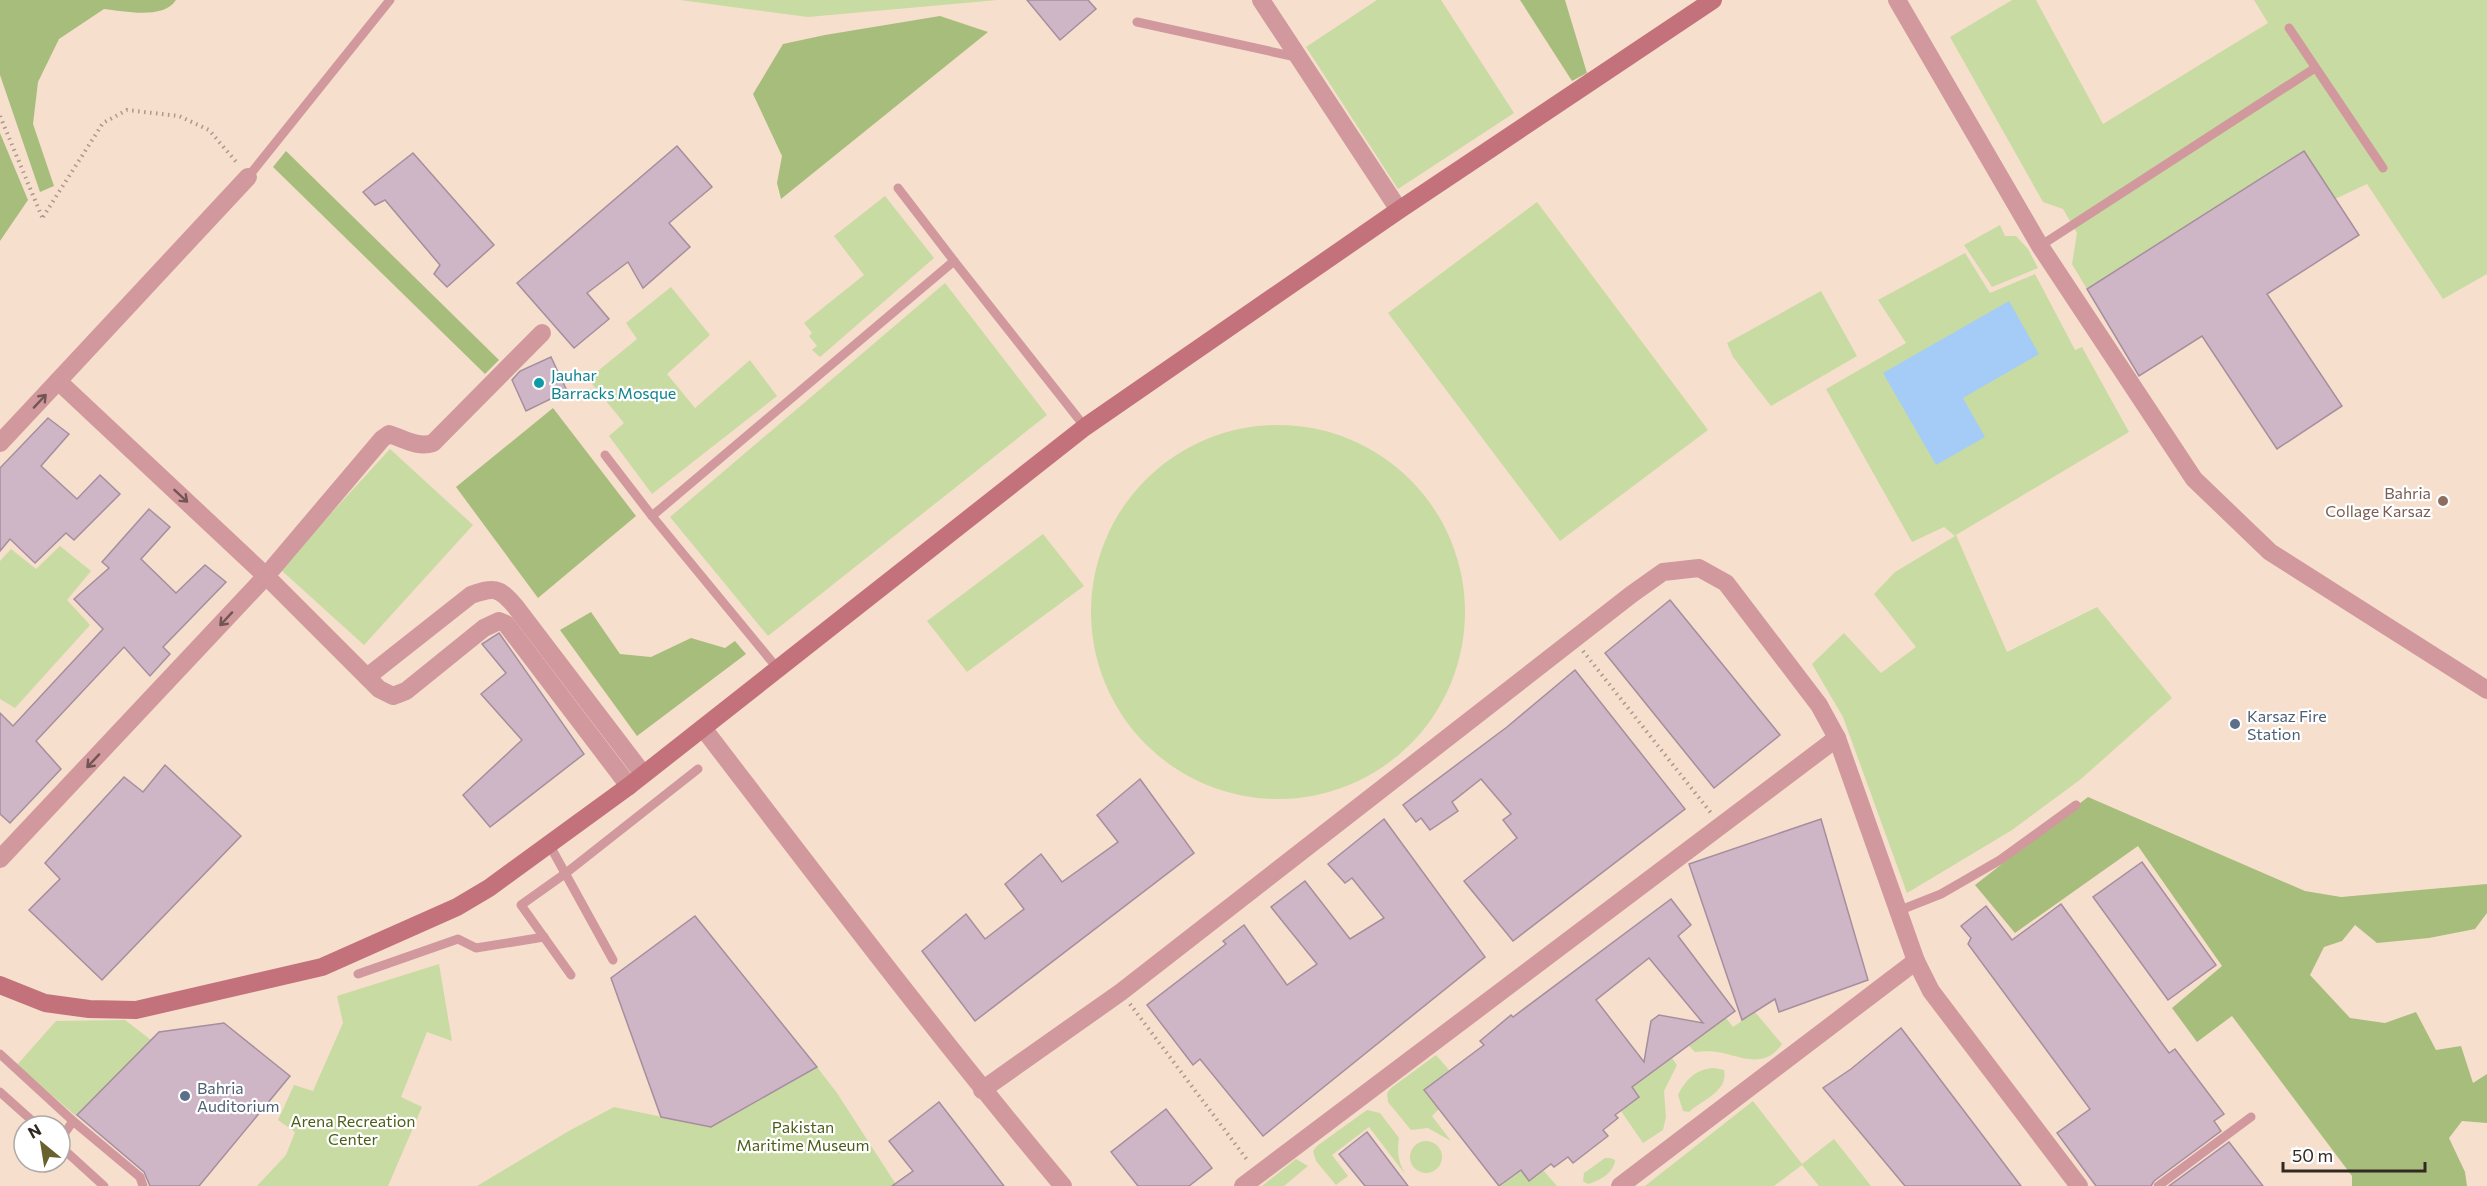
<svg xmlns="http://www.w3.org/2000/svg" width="2487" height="1186" viewBox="0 0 2487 1186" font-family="Commissioner,sans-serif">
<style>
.green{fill:#c8dba2}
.forest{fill:#a7bd7c}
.water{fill:#a4ccf6}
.building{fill:#ceb6c6;stroke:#a68e9e;stroke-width:1.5;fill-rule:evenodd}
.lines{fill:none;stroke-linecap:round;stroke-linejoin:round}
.path{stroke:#ab998b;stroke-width:4;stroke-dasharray:1.5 4.5;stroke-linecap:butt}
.lane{stroke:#d1999d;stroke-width:9}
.street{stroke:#d1999d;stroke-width:18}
.secondary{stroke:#c3727b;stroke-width:18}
.oneway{stroke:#725653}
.culture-dot{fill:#0f9aa8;stroke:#fff;stroke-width:2}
.education-dot{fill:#8d6e63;stroke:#fff;stroke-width:2}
.service-dot{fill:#5c6f8a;stroke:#fff;stroke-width:2}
.labels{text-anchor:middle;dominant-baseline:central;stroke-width:4.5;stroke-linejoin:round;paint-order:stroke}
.culture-label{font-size:16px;fill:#0d838f;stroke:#fff;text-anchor:start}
.education-label{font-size:16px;fill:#785e54;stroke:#fff;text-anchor:end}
.service-label{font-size:16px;fill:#4e5e75;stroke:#fff;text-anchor:start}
.park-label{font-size:16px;fill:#4b5d17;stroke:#fff}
</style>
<rect width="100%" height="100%" fill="#f7dfcd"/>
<g class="green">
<path d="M680 0H998L808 17Z"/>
<path d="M1377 0H1441L1514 113 1398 189 1306 47Z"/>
<path d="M2012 0H2036L2103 124 2268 23 2254 0H2487V274L2443 299 2367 184 2335 199 2303 151 2087 289 2072 264 2077 233 2063 209 2043 202 1950 37Z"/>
<path d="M885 196 934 258 820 357 812 350 817 346 809 336 812 333 804 323 864 275 834 236Z"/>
<path d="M1537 202 1708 430 1560 541 1388 313Z"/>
<path d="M2000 225 2005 236H2016L2028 249 2038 268 1992 287 1964 245Z"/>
<path d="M1965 253 1990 293 2035 274 2075 350 2082 347 2129 432 1956 535 2007 652 2097 607 2172 698 2081 779 2012 830 1907 893 1843 717 1812 664 1844 633 1881 673 1916 647 1874 594 1895 572 1955 536 1944 527 1912 542 1826 389 1906 343 1878 300Z"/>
<path d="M945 283 1047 415 768 636 670 517Z"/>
<path d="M671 287 710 335 667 374 695 408 750 360 777 396 652 494 609 436 624 423 588 379 637 339 626 323Z"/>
<path d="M1821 291 1857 356 1771 406 1733 357 1727 343Z"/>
<circle cx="1278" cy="612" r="187"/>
<path d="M390 449 473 525 364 645 280 569Z"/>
<path d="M1043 534 1084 586 967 672 927 621Z"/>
<path d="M60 546 91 571 67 600 90 625 15 708 0 699V561L11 549 36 569Z"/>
<path d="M439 964 452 1041 427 1032 401 1097 422 1107 388 1186H257L286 1155 295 1132 278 1120 294 1085 313 1091 343 1023 337 996Z"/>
<path d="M1755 1012 1782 1044C1766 1067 1746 1059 1723 1053 1714 1051 1704 1051 1695 1052L1689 1046 1726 1018 1733 1027Z"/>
<path d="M125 1020 151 1040 76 1116 17 1065 56 1021Z"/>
<path d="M1436 1055 1449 1070 1424 1090 1439 1109 1432 1116 1451 1141 1428 1128 1411 1130 1388 1102 1387 1093 1391 1088Z"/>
<path d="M1672 1058 1677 1065 1664 1091 1666 1117 1663 1130 1643 1143 1621 1111 1638 1097 1632 1087Z"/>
<path d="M817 1067 837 1093 897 1186H477L567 1132 614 1107 711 1127Z"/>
<path d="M1714 1068 1724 1070C1729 1091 1702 1100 1689 1112L1683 1111 1678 1095C1686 1079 1696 1069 1714 1068Z"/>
<path d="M1753 1101 1802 1164 1834 1139 1871 1186H1819L1802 1165 1774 1186H1645Z"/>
<path d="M1367 1110 1380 1113 1399 1138C1397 1152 1398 1161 1405 1174L1369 1127 1332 1155 1348 1176 1336 1185 1316 1161 1313 1151 1317 1146Z"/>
<circle cx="1426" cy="1157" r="16"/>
<path d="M1605 1158H1610L1615 1160C1614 1173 1599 1181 1588 1184L1583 1181 1584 1173Z"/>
<path d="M1296 1159 1308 1166 1284 1186H1262Z"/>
<path d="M1521 1170H1543L1557 1186H1501Z"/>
</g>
<g class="forest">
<path d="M0 0H176C163 20 124 11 104 9L59 39 38 82 33 124 54 186 40 192 0 75Z"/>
<path d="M1520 0H1565L1587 73 1572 81Z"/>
<path d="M940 16 988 32 781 199 777 183 782 156 753 94 783 44 825 35Z"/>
<path d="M0 133 28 200 0 241Z"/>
<path d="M286 151 499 360 485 374 273 167Z"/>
<path d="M553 408 636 516 538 598 456 487Z"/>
<path d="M591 612 620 654 651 657 691 638 725 648 735 641 746 654 637 736 560 630Z"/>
<path d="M2088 797 2305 891 2341 897 2487 884V913L2475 929 2429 938 2377 943 2355 925 2342 941 2324 947 2310 975 2350 1018 2385 1023 2416 1012 2436 1050 2461 1046 2473 1083 2487 1074V1123L2462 1121 2449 1138 2465 1172 2467 1186H2352V1176L2232 1016 2197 1042 2172 1008 2222 966 2138 846 2015 933 1975 885Z"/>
</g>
<path class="water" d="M2009 301 2039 354 1963 398 1985 437 1936 465 1883 373Z"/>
<g class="building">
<path d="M1027 0H1088L1096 9 1060 40Z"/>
<path d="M677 146 712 187 669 223 690 247 643 288 628 262 587 293 609 319 574 348 517 283Z"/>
<path d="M2304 151 2359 235 2267 294 2342 406 2277 449 2202 336 2139 376 2087 289Z"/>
<path d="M413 153 494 245 447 287 434 274 440 265 385 200 375 205 363 192Z"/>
<path d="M551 357 567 391 526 411 512 380 520 371Z"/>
<path d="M48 418 69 434 41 466 77 499 100 475 120 494 74 540 66 533 35 563 10 539 0 551V468Z"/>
<path d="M149 509 170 527 141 559 176 593 205 565 226 582 163 647 170 654 150 676 124 647 36 741 61 769 10 823 0 814V713L13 726 103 629 74 599 109 568 102 562Z"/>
<path d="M1670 600 1780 735 1714 788 1605 653Z"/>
<path d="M499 633 584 754 490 827 463 795 522 740 481 694 506 673 482 644Z"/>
<path d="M1575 670 1685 809 1513 941 1464 881 1517 838 1503 820 1511 814 1481 779 1452 802 1458 811 1430 830 1421 818 1416 822 1403 805 1507 727Z"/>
<path d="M165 765 241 836 102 980 29 910 60 879 45 863 124 777 143 792Z"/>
<path d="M1140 779 1194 853 975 1021 922 951 966 914 985 939 1024 909 1005 884 1041 854 1062 882 1118 842 1097 815Z"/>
<path d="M1384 819 1485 957 1263 1136 1200 1059 1193 1065 1147 1005 1226 944 1223 941 1244 925 1287 985 1317 964 1271 907 1305 881 1350 939 1384 918 1352 878 1345 883 1328 864Z"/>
<path d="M1821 819 1868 980 1779 1012 1775 999 1742 1020 1689 864Z"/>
<path d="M2142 862 2216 965 2168 1000 2093 897Z"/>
<path d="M1671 899 1691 925 1678 936 1735 1011 1632 1087 1639 1097 1615 1115 1618 1118 1603 1130 1608 1136 1573 1163 1568 1157 1554 1167 1551 1164 1529 1181 1521 1170 1499 1186 1424 1090 1484 1045 1480 1041 1511 1015 1513 1017ZM1649 958 1703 1023 1659 1015 1651 1021 1644 1062 1596 1000Z"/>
<path d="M2061 904 2169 1053 2175 1049 2224 1114 2214 1121 2221 1131 2154 1181 2151 1186H2096L2057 1133 2090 1109 1968 944 1971 938 1961 926 1986 906 2012 940Z"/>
<path d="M695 916 817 1067 711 1127 661 1117 611 978Z"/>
<path d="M224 1023 290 1076 199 1186H150L144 1172 77 1115 159 1032Z"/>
<path d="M1901 1028 2021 1186H1905L1823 1088 1851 1069Z"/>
<path d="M939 1102 1004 1186H892L913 1171 889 1141Z"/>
<path d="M1166 1109 1212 1168 1189 1186H1138L1111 1152Z"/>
<path d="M1367 1132 1408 1186H1365L1339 1154Z"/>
<path d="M2229 1142 2263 1186H2169Z"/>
</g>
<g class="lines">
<g class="path">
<path d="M0 116 42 217"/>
<path d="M43 217 103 123 127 110 179 116 209 130 238 164"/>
<path d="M1583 651 1711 813"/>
<path d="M1130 1004 1248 1161"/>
</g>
<g class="lane">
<path d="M1137 22 1296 57"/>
<path d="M2289 28 2383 168"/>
<path d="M248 177 390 0"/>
<path d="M898 188 954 261"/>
<path d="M2040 246 2315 68"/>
<path d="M605 455 652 516"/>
<path d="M778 669 652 516 954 261 1085 427"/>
<path d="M549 844 613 960"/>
<path d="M1898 911 1941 894 2000 860 2076 805"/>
<path d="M358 974 458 939 476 948 544 937"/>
<path d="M571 975 521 905 566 873 698 769"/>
<path d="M0 1054 73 1121 140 1177 143 1186"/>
<path d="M0 1092 38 1126"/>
<path d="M60 1140 73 1121"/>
<path d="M60 1146 104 1186"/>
<path d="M2158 1186 2251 1117"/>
</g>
<g class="street">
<path d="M1261 0 1399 210"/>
<path d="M1897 0 2040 246 2194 479 2270 552 2487 690"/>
<path d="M58 381 248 177"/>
<path d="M0 443 58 381 266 576 379 689 393 696 406 691 484 628 499 621 506 624 629 786"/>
<path d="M367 677 471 595C494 587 499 587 515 606L643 774"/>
<path d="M703 728C821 882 938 1037 1063 1186"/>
<path d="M0 859 266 576 382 439 389 434C404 439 418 448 433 443L542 333"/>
<path d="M982 1090 1121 992 1632 594 1663 572 1699 568 1726 583 1819 705 1837 738 1916 961 1931 991 2079 1186"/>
<path d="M1243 1186 1837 738"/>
<path d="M1620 1186 1916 961"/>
</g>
<path class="secondary" d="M0 985 45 1003 89 1009 136 1010 322 967 457 907 489 888 629 786 1085 427 1399 210 1713 0"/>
</g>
<defs><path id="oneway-shaft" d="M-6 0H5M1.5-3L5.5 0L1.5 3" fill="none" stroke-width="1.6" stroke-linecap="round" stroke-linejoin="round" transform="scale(1.5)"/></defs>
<g class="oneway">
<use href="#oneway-shaft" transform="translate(40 401) rotate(-47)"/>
<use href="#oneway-shaft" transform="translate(181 496) rotate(43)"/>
<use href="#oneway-shaft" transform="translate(226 619) rotate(133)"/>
<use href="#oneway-shaft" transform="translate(93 761) rotate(133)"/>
</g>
<circle class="culture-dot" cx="539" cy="383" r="6"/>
<circle class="education-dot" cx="2443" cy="501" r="6"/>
<g class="service-dot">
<circle cx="2235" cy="724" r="6"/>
<circle cx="185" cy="1096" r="6"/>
</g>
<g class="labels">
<g class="culture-label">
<text x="551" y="374">Jauhar<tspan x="551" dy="18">Barracks Mosque</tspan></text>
</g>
<g class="education-label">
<text x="2431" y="492">Bahria<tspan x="2431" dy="18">Collage Karsaz</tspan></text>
</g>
<g class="service-label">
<text x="2247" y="715">Karsaz Fire<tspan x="2247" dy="18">Station</tspan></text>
<text x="197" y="1087">Bahria<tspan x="197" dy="18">Auditorium</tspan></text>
</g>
<g class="park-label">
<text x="353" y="1120">Arena Recreation<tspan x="353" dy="18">Center</tspan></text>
<text x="803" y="1126">Pakistan<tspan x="803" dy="18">Maritime Museum</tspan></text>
</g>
</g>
<g transform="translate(42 1144) rotate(330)"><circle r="28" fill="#ffffff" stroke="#ada9a7" stroke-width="1.5"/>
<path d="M0-4.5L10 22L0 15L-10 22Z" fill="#69622f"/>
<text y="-9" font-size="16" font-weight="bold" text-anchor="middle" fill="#322922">N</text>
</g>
<path d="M2283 1162v9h142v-9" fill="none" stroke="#322922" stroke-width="3"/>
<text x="2292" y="1162" font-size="18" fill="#322922" stroke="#ffffff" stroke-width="4.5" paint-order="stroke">50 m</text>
</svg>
